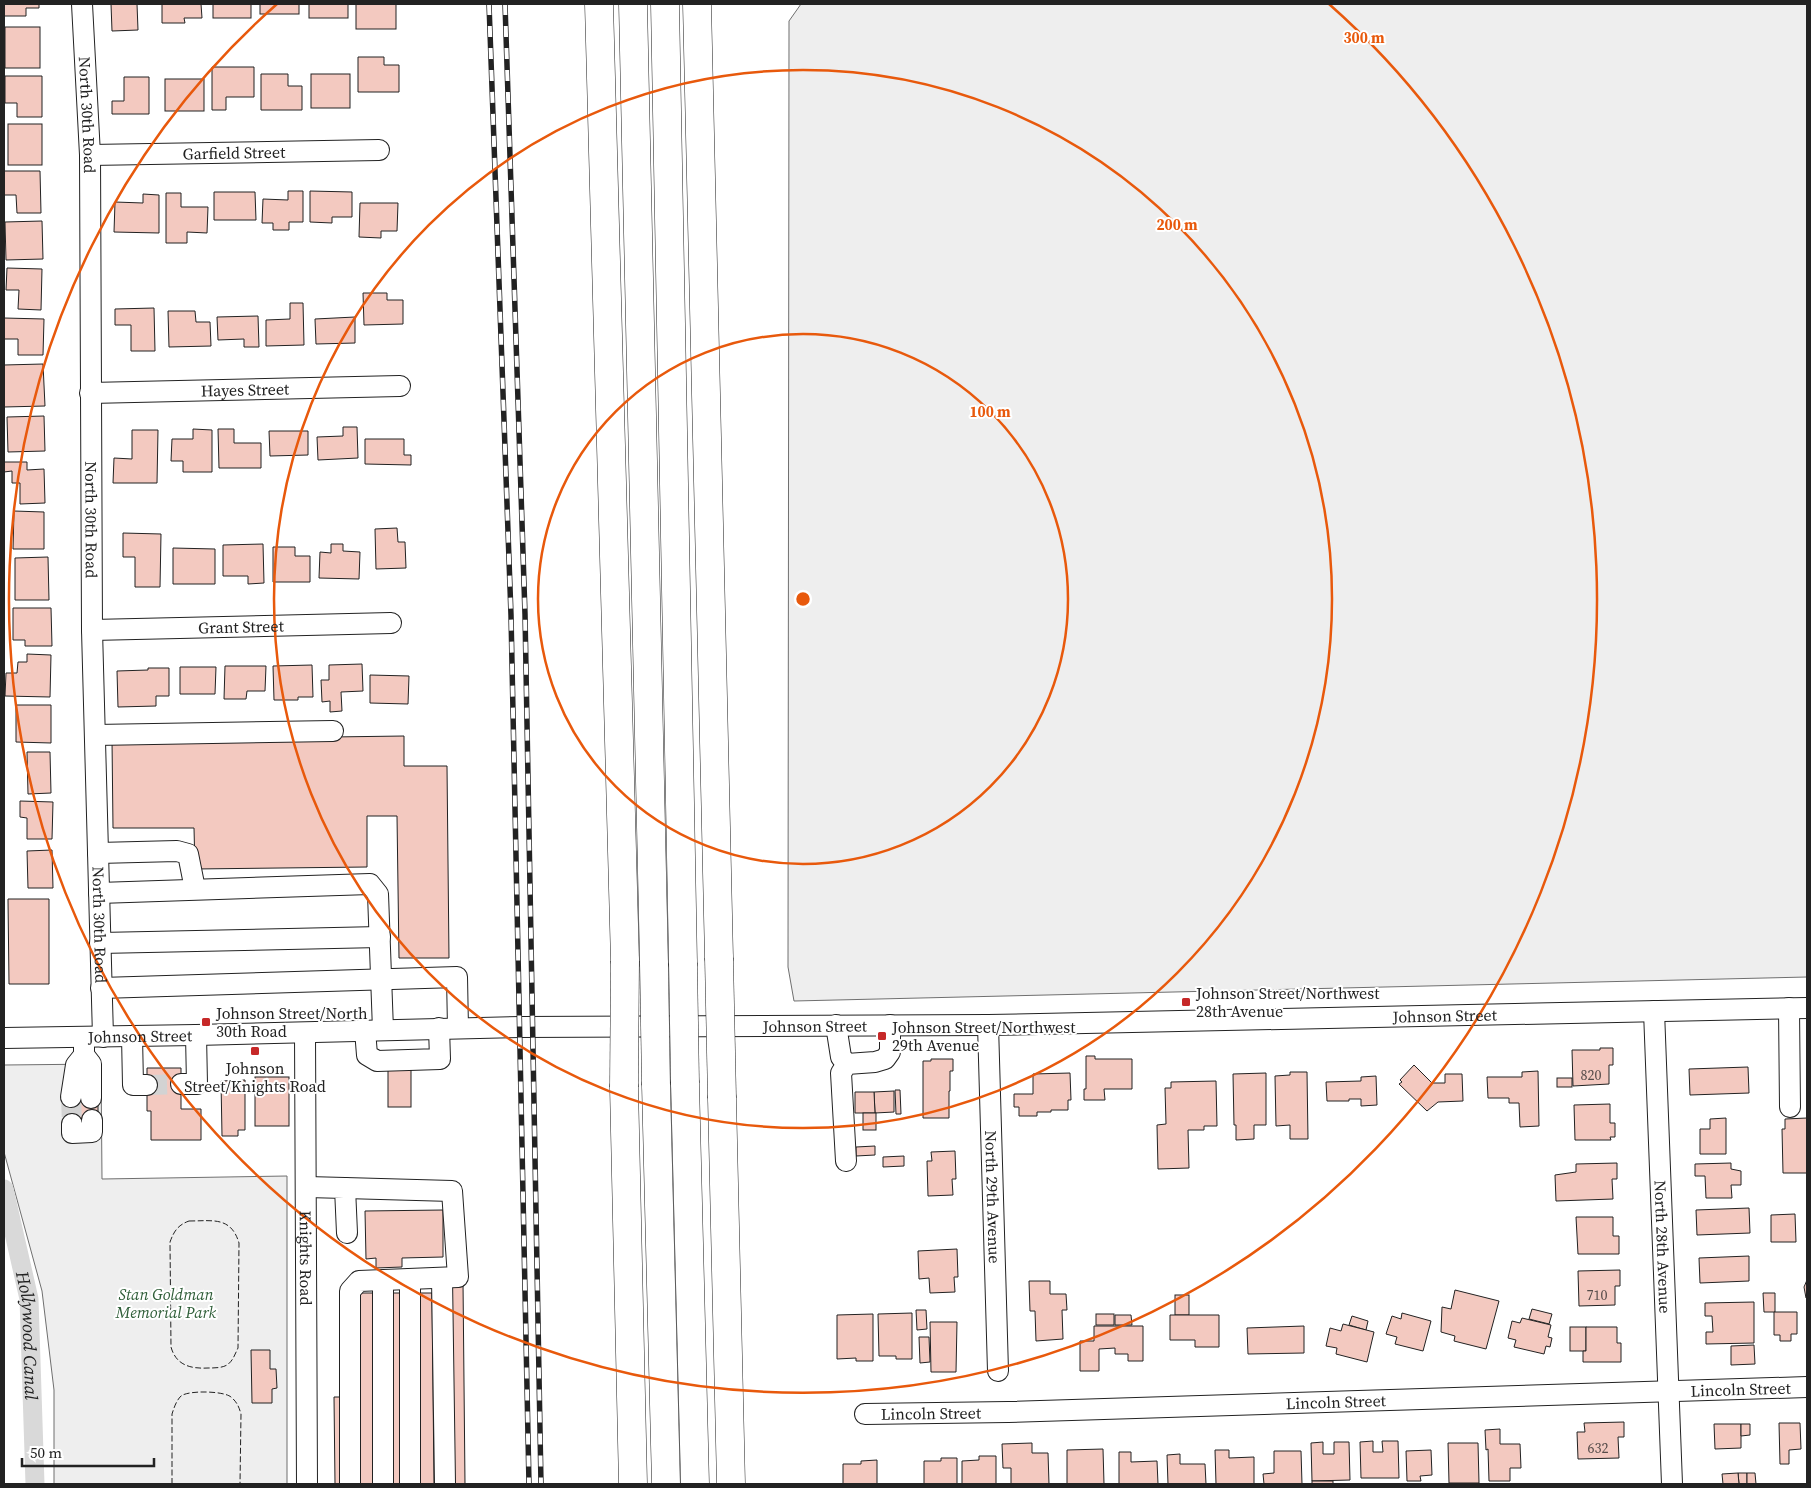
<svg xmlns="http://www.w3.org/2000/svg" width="1811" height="1488" viewBox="0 0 1811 1488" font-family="'Source Serif 4',serif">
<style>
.green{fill:#eee;stroke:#6f6f6f}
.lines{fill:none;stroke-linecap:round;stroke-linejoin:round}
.canal{stroke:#d9d9d9;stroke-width:19}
.building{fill:#f3c9c0;stroke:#222}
.minor-tunnel{stroke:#d3d3d3;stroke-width:20;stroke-dasharray:20 10;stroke-linecap:butt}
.minor-casing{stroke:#222;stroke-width:22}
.highway-casing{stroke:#222;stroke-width:29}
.minor{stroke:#fff;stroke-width:20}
.highway{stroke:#fff;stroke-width:28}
.rail-casing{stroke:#222;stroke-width:5.5}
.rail{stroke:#fff;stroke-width:4;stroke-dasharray:11;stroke-linecap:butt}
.highway-bridge-casing{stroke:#222;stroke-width:29;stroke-linecap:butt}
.highway-bridge{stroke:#fff;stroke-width:28}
.fence{stroke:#222;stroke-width:1;stroke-dasharray:6 2.5;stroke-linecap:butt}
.ring{fill:none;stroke:#e8590c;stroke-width:2.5}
.poi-dot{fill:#c62828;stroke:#fff;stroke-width:2}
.labels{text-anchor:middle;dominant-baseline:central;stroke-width:4;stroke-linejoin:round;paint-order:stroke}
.number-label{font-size:14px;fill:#564c4a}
.street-label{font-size:16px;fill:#222;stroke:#fff}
.poi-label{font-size:16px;fill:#222;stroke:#fff;text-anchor:start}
.park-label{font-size:16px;font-style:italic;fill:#2f5e38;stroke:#fff}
.water-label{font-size:18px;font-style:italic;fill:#222;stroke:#fff}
.centre{fill:#e8590c;stroke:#fff;stroke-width:2.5}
.ring-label{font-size:15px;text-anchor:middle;font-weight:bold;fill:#e8590c;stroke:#fff;stroke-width:4;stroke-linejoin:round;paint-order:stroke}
</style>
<rect width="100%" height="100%" fill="#fff"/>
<g class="green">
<path d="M801 4H1807V977L794 1001 788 967 789 21Z"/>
<path d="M101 1064 102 1179 287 1176V1484H54V1390L42 1291 4 1152V1065Z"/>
</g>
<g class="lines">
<path class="canal" id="s1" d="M4 1189 29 1299 35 1484"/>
</g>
<g class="building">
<path d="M4 4H39V8H26V16H4Z"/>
<path d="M111 4H137L138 30 112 31Z"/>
<path d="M162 4H201L202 18H184L185 23H162Z"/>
<rect x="213" y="4" width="38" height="14"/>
<rect x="260" y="4" width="39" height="10"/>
<rect x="309" y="4" width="39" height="14"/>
<rect x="356" y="4" width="40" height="25"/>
<rect x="5" y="27" width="35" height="41"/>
<path d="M358 57H384V65H399V92H358Z"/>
<path d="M212 67H254V97H226V110H212Z"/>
<path d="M261 74H288V86H302V110H261Z"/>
<rect x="311" y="74" width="39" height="34"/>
<path d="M5 76H42V117H17V103H5Z"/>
<path d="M124 77H149V114H112V101H124Z"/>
<rect x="165" y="79" width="39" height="32"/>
<rect x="8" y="124" width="34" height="41"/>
<path d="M4 171H40L41 213H17L16 195H4Z"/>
<path d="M288 191H303V222H289V230H273V223H262L263 199 288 200Z"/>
<path d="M310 191 352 192V217H332V223L310 222Z"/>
<path d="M214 192H255L256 220H214Z"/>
<path d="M166 193H181V207H208L207 233 187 232V243H166Z"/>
<path d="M143 194 159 195V233L114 232 115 202 143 203Z"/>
<path d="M360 203H398L397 231H381V238L359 237Z"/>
<path d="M42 221 43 259 6 260 5 222Z"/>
<path d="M7 268 42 269 41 310 18 309 19 290H6Z"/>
<path d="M363 293H387V300H403V324L364 325Z"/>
<path d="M290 303H303L304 345 266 346V320L290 319Z"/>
<path d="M154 308 155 351H131V325H115V309Z"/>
<path d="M168 311H195L196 322H210L211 346 169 347Z"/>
<path d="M258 316 259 347H244V339L218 340 217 317Z"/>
<path d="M355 317V343L316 344 315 319Z"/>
<path d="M4 318 44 319 43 355H18V339H4Z"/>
<path d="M43 364 45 406 4 407V365Z"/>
<path d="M44 416 45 451 8 452 7 417Z"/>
<path d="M343 427H357L358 458 318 460 317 437 343 436Z"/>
<path d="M193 429 212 430V472H183V461H171L172 439H193Z"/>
<path d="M218 429H234V443H261V468H219Z"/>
<path d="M132 430H158L157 483H113L114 458 132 459Z"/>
<path d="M269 431H308V455L270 456Z"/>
<path d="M365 439H404V455H411V465L365 464Z"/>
<path d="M4 462H27V470L44 469 45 503 20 504V483H12V471L4 472Z"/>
<path d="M14 511 44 512V549H13Z"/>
<path d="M397 528 398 542H405L406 568 376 569 375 529Z"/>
<path d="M123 533 161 534 160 587H135V557H123Z"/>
<path d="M263 544 264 583 248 584V576H223V545Z"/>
<path d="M331 544H343V551L360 552 359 579 319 578 320 552 331 553Z"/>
<path d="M273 547H295V556H310V582H273Z"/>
<path d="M173 548 215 549V584H173Z"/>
<path d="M48 557 49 600H15V558Z"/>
<path d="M13 608H51L52 646H25V640H13Z"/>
<path d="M27 654 51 655 50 697 5 696 6 673H17L18 662H27Z"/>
<path d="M362 664 363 691 341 692 342 711 330 712V701L322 702 321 680H329V665Z"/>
<path d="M312 665 313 697H298V700H274L273 666Z"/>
<path d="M225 666H266L265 691H247L246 699H224Z"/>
<path d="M180 667H216L215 694H180Z"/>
<path d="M148 668H169V696H156V706L118 707 117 671 148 670Z"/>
<path d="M370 675 409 676 408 704 370 703Z"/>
<path d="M16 705H51V743L16 742Z"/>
<path d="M404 736V766H447L449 958H399L397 816H367V867L195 869 194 828H113L112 740Z"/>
<path d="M27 752H50L51 793 28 794Z"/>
<path d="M20 801 53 802 52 839H27V818L20 817Z"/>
<path d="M52 850 53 888H28L27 851Z"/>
<path d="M8 899H49V984H9Z"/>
<path d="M1600 1048H1613V1065H1609V1084L1573 1086 1572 1050H1600Z"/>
<path d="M1086 1056H1095V1059H1132V1089H1104L1105 1100H1084V1089H1086Z"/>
<path d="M931 1059H953V1071H950V1091H949V1118H923V1061H931Z"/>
<rect x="388" y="1062" width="23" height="45"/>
<path d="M1414 1065 1432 1083H1445V1074H1462L1463 1101 1438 1102 1427 1111 1399 1084 1402 1082 1400 1080Z"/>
<path d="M1748 1067 1749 1093 1690 1095 1689 1069Z"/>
<path d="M147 1068H181V1109H201V1140H151V1111H147Z"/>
<path d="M1538 1071 1539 1126 1520 1127 1519 1103H1509V1098H1488L1487 1077H1522V1072Z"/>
<path d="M1290 1072H1307L1308 1139H1290V1125L1276 1126 1275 1076 1290 1075Z"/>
<path d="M1070 1073 1071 1100H1068V1110H1051V1112H1037V1116H1019V1107H1014V1094H1033V1074Z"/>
<path d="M1266 1073V1125H1254V1139L1236 1140V1125H1234L1233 1074Z"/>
<path d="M1376 1076 1377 1105 1361 1106V1099H1349V1101H1327L1326 1082 1361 1081V1077Z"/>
<rect x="255" y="1077" width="34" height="49"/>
<rect x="1557" y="1078" width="15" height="9"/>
<path d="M245 1080V1130H238V1136H222L221 1081Z"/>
<path d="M1216 1081 1217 1126H1204V1130H1188L1189 1168 1158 1169 1157 1125 1166 1124 1165 1088H1171V1082Z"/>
<path d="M895 1090H900L901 1114H896Z"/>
<path d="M894 1091V1112L875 1113 874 1092Z"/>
<path d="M855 1092H874L875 1113H855Z"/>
<path d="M98 1094V1120L65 1121 64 1095Z"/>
<path d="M1610 1104V1123H1615V1137H1610L1611 1140H1575L1574 1105Z"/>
<rect x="863" y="1113" width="13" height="17"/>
<path d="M1726 1118V1154H1700V1129H1710V1119Z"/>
<path d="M1807 1118V1173H1783L1782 1129H1785V1119Z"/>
<path d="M875 1146V1155L856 1156V1147Z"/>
<path d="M955 1151 956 1179H952L953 1195 928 1196 927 1161H932L931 1152Z"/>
<path d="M904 1156V1166L883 1167V1157Z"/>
<path d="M1617 1163V1179H1612L1613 1199 1556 1201 1555 1175 1576 1172V1164Z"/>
<path d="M1731 1163V1169L1741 1171V1185H1731L1732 1198H1706L1705 1176H1695V1164Z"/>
<path d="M1749 1208 1750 1233 1697 1235 1696 1210Z"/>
<path d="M443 1210V1257L402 1258V1267L376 1268V1258L366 1259 365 1211Z"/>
<path d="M1795 1214 1796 1242H1771V1215Z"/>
<path d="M1576 1217H1613V1236H1619V1254H1578Z"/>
<path d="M957 1249 958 1277H954L955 1292 930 1293 929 1278 919 1279 918 1251Z"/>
<path d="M1749 1256V1281L1700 1283 1699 1258Z"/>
<path d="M1620 1270V1286H1615V1305L1579 1306 1578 1271Z"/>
<path d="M1807 1280V1298H1806L1804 1287Z"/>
<path d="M1029 1281H1050V1294H1066L1067 1310H1062L1063 1339 1036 1341 1035 1311H1030Z"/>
<path d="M463 1282 465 1484H448L446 1283Z"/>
<path d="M1455 1290 1499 1301 1486 1349 1454 1341 1455 1336 1441 1332 1442 1307 1451 1309Z"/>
<path d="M352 1293H376L377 1484H352Z"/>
<path d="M385 1293H402L403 1484H386Z"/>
<path d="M410 1293H432L434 1484H412Z"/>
<path d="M1763 1293H1775V1312H1764Z"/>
<rect x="1175" y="1295" width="14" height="20"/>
<path d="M1754 1302V1343L1706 1344V1332H1713L1712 1316H1705V1303Z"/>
<path d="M1532 1309 1552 1314 1549 1324 1529 1319Z"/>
<path d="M916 1310H926L927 1329 917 1330Z"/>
<path d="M1774 1312H1797V1334H1791V1341H1780V1335H1774Z"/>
<path d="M912 1313V1359H896V1356H879L878 1314Z"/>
<path d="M1402 1313 1431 1321 1423 1351 1395 1344 1397 1337 1386 1334 1392 1316 1401 1319Z"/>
<path d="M873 1314V1361H856V1358L837 1359V1315Z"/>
<rect x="1096" y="1314" width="18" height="11"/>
<path d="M1115 1315H1131L1132 1325H1115Z"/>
<path d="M1170 1315H1219V1347H1195V1340H1170Z"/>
<path d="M1352 1316 1368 1321 1366 1330 1349 1325Z"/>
<path d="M1522 1318 1551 1325 1548 1337 1552 1338 1550 1347 1546 1346 1544 1354 1514 1347 1516 1340 1508 1338 1512 1321 1520 1323Z"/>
<path d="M930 1322H957L956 1372H931Z"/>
<path d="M1343 1324 1374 1332 1367 1362 1336 1354 1337 1348 1326 1346 1330 1328 1341 1331Z"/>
<path d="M1094 1326H1143V1361H1128V1354H1115V1348L1099 1349V1371H1080V1341H1094Z"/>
<path d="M1304 1326V1353L1248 1354 1247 1328Z"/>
<rect x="1570" y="1327" width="16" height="24"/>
<path d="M1586 1327H1617V1343H1621V1362H1583V1351H1586Z"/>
<path d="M919 1337H929L930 1362 920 1363Z"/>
<path d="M1754 1345 1755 1364 1731 1365V1346Z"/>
<path d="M251 1350H270V1369H276L277 1388 272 1389V1403H252Z"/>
<path d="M334 1397H342L343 1484H335Z"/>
<path d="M1624 1422V1437H1618L1619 1458 1578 1459 1577 1432H1585L1584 1423Z"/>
<path d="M1779 1423H1800L1801 1449 1789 1450V1464H1780Z"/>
<path d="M1714 1424H1741V1448L1715 1449Z"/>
<path d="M1741 1424H1750V1435L1741 1436Z"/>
<path d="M1500 1429V1444H1520L1521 1468H1510V1481H1489L1488 1449 1486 1450 1485 1430Z"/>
<path d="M1373 1441V1452H1383L1382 1441H1398L1399 1478H1361L1360 1442Z"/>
<path d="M1323 1442V1454H1334V1442H1349L1350 1480 1312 1481 1311 1443Z"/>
<path d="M1032 1443V1453H1048L1049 1484H1011V1468H1003L1002 1444Z"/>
<path d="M1448 1443H1478L1479 1483H1449Z"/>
<path d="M1103 1449 1104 1484H1067V1450Z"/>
<path d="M1215 1450H1229V1458L1254 1457V1484H1216Z"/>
<path d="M1431 1450 1432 1475 1420 1476 1421 1481H1407L1406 1451Z"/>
<path d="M1274 1451H1301L1302 1484H1264L1263 1474 1274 1473Z"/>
<path d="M1119 1452H1131V1462L1157 1461 1158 1484H1119Z"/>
<path d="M1180 1454V1464H1205L1206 1484H1168L1167 1455Z"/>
<path d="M979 1456H996V1484H962V1461L979 1460Z"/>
<path d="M941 1458H957V1484H924V1461H941Z"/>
<path d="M877 1460V1484H843V1464H861V1461Z"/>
<path d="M1738 1473H1747V1484H1739Z"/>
<path d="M1738 1473 1739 1484H1723L1722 1474Z"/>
<path d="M1747 1473H1755L1756 1484H1747Z"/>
<rect x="1312" y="1481" width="21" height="3"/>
</g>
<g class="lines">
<g class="minor-tunnel">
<path d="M147 1085 181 1084"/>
<path d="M71 1097 72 1124"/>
</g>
<defs>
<g id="minor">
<path id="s2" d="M82 4 90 155 92 630 103 1037"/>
<path id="s3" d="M90 155 379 150"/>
<path id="s4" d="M90 393 400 386"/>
<path id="s5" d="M92 630 391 623"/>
<path d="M95 735 333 731"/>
<path d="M98 853 177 851 188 854 195 889"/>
<path d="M99 893 370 884 378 894 383 1030"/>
<path d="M100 943 380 937"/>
<path d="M101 988 457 977 458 1028"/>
<path d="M1789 1008 1790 1107"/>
<path id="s6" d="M1654 1011 1672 1484"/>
<path d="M836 1025 841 1057 847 1064"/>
<path id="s7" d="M988 1025 998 1371"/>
<path d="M365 1030 367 1055 377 1061 440 1059 439 1028"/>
<path id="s8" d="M305 1033 307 1484"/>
<path d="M132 1036 133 1085H147"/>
<path d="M84 1037V1055L91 1064V1098"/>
<path id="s9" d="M4 1038 196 1035 521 1027 988 1025 1807 1008"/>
<path d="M181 1084H197L196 1035"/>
<path d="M71 1097 76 1065 84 1055"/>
<path d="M72 1124V1133L92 1132V1120"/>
<path d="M846 1161 841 1073 847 1064 875 1062 885 1059 890 1052V1025"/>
<path d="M307 1187 345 1188 347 1233"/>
<path d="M345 1188 452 1191 458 1277 359 1281 350 1291V1484"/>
<path d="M442 1278 445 1484"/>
<path d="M410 1279V1484"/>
<path d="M383 1281V1484"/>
<path id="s10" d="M865 1414 1008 1412 1807 1387"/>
</g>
<g id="highway">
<path d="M599 4 625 961"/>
<path d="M633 4 654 964"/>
<path d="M665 4 683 963"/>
<path d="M697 4 719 958"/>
<path d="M685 1083 695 1484"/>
<path d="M656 1085 666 1484"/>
<path d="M624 1087 633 1484"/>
<path d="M722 1098 731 1484"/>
</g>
</defs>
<use href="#minor" class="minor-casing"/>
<use href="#highway" class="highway-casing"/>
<use href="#minor" class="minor"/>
<use href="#highway" class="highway"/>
<defs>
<g id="rail">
<path d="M489 4 511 615 529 1484"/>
<path d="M505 4 525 614 541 1484"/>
</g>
</defs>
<use href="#rail" class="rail-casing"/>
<use href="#rail" class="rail"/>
<defs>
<g id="highway-bridge">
<path d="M719 958 722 1098"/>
<path d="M683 963 685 1083"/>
<path d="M654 964 656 1085"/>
<path d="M624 1087 625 961"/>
</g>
</defs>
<use href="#highway-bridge" class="highway-bridge-casing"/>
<use href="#highway-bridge" class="highway-bridge"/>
<g class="fence">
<path d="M189 1221C212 1221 231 1216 239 1243L238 1348C235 1354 233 1361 227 1365 222 1368 214 1368 208 1368 190 1369 176 1365 171 1347L170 1242C174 1231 178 1225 189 1221Z"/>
<path d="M172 1484V1414C174 1408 176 1401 181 1396 189 1390 224 1391 231 1397 237 1402 239 1407 241 1414L240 1484"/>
</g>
</g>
<g class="ring">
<circle cx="803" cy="599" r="265"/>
<circle cx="803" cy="599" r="529"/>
<path d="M1329 4A794 794 0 1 1 277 4"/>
</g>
<g class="poi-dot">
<rect x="1181" y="997" width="10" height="10" rx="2.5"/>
<rect x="201" y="1017" width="10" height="10" rx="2.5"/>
<rect x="877" y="1031" width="10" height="10" rx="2.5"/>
<rect x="250" y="1046" width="10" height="10" rx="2.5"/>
</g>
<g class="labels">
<g class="number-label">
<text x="1591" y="1075">820</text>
<text x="1597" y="1295">710</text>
<text x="1598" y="1448">632</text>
</g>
<g class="street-label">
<text stroke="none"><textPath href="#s2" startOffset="111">North 30th Road</textPath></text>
<text stroke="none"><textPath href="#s3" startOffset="144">Garfield Street</textPath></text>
<text stroke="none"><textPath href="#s4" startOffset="155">Hayes Street</textPath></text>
<text stroke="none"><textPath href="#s2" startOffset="516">North 30th Road</textPath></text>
<text stroke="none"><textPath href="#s5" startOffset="149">Grant Street</textPath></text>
<text stroke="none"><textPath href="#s2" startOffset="921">North 30th Road</textPath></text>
<text stroke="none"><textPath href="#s9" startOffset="1441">Johnson Street</textPath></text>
<text stroke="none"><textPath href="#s9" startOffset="811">Johnson Street</textPath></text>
<text stroke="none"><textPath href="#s9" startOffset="136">Johnson Street</textPath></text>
<text stroke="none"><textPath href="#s7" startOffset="172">North 29th Avenue</textPath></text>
<text stroke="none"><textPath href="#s6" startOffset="236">North 28th Avenue</textPath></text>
<text stroke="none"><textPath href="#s8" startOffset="225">Knights Road</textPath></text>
<text stroke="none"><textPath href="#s10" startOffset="876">Lincoln Street</textPath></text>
<text stroke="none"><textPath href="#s10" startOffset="471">Lincoln Street</textPath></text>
<text stroke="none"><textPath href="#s10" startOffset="66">Lincoln Street</textPath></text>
</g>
<g class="poi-label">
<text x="1196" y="993">Johnson Street/Northwest<tspan x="1196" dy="18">28th Avenue</tspan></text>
<text x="216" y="1013">Johnson Street/North<tspan x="216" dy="18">30th Road</tspan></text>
<text x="892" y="1027">Johnson Street/Northwest<tspan x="892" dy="18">29th Avenue</tspan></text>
<text x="255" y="1068" text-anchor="middle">Johnson<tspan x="255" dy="18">Street/Knights Road</tspan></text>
</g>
<g class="park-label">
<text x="166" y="1294">Stan Goldman<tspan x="166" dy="18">Memorial Park</tspan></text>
</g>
<g class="water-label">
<text stroke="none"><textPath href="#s1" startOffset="149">Hollywood Canal</textPath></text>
</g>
</g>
<circle cx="803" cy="599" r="8" class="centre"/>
<g class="ring-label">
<text x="1364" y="43">300 m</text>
<text x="1177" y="230">200 m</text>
<text x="990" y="417">100 m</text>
</g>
<rect width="1811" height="1488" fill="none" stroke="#222222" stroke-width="10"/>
<path d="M22 1458v8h132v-8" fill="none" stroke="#222222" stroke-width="2.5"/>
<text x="30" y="1458" font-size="15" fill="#222222" stroke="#ffffff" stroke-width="4" paint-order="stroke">50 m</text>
</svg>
